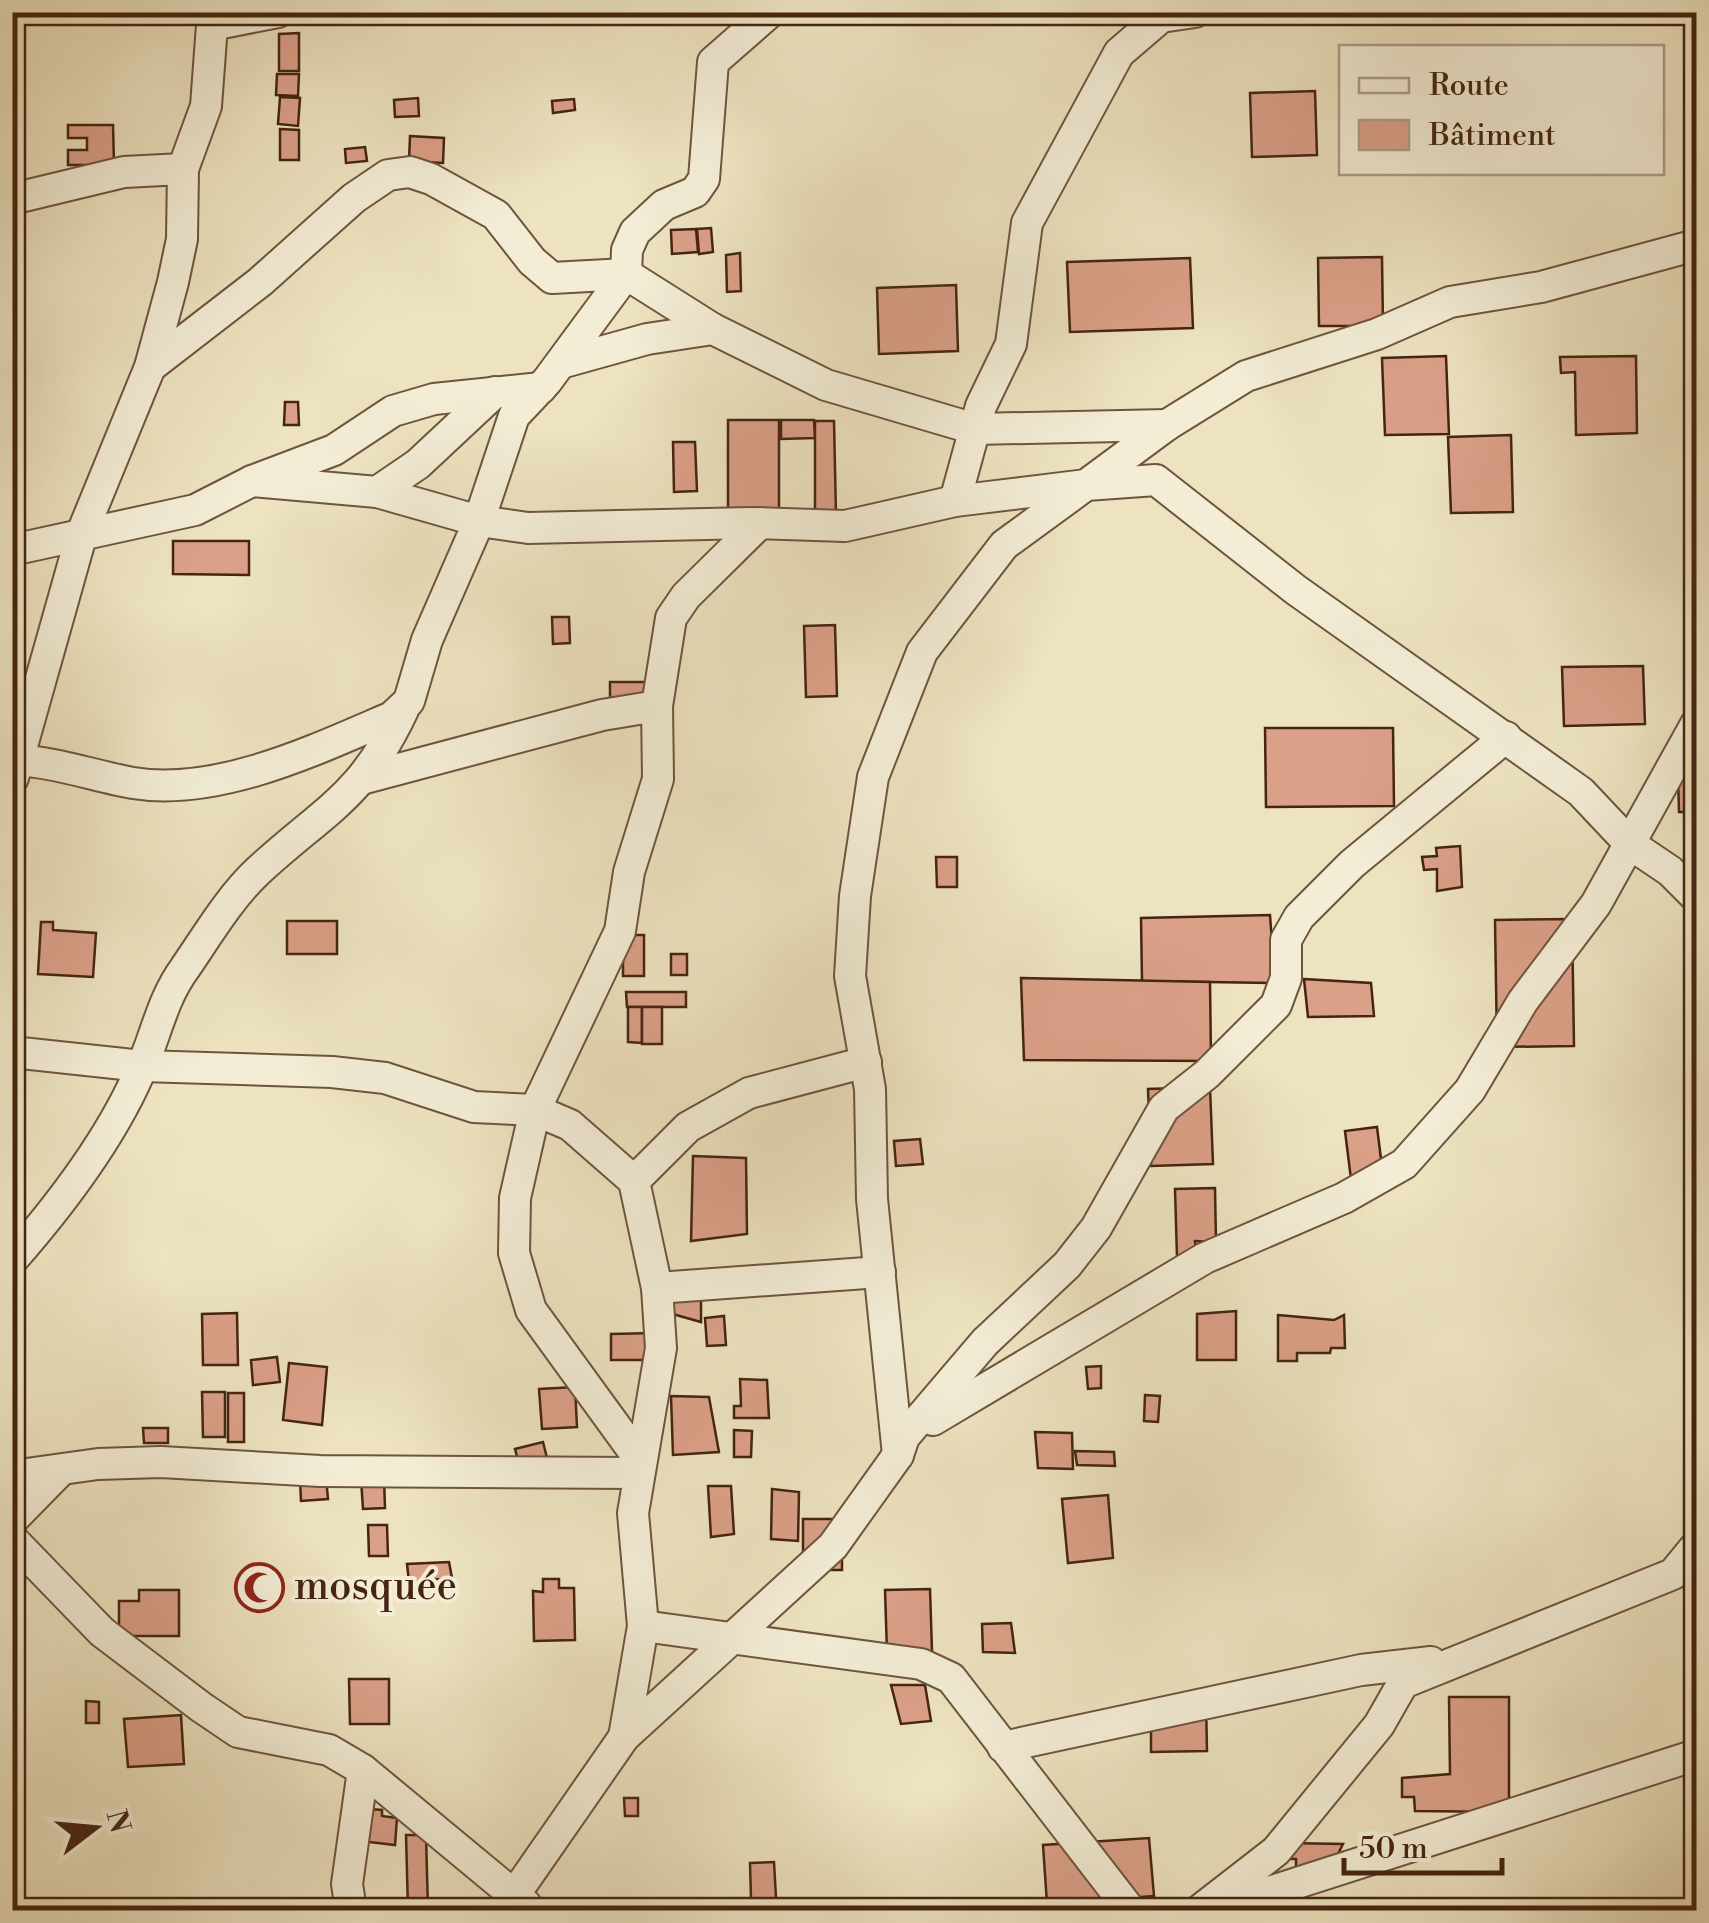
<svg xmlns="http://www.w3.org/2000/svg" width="1709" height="1923" viewBox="0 0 1709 1923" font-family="'Libre Bodoni',serif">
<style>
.building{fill:#dba088;stroke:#452411;stroke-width:2.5}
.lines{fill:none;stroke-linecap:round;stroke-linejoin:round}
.minor-casing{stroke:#6f543d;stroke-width:34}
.minor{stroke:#f3edd6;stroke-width:30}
.labels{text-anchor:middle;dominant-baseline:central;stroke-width:8;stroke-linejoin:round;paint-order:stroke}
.poi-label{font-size:40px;fill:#452411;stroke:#f3edd6;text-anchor:start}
</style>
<rect width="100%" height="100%" fill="#ede3c0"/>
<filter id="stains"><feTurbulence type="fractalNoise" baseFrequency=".002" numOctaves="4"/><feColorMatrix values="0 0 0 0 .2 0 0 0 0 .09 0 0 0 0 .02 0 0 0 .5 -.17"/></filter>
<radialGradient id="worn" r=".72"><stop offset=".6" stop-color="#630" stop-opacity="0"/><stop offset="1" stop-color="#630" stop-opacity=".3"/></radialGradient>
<g class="building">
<path d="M299 33V71H279V34Z"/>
<path d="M277 74H299L298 96 276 95Z"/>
<path d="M1315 91 1317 155 1252 157 1250 93Z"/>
<path d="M280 97 300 98 298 126 278 124Z"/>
<path d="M418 98 419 116 395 117 394 100Z"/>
<path d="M574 99 575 110 553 113 552 101Z"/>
<path d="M68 125H113L114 165H68V150H87V138H68Z"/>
<path d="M280 129 299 130V160H280Z"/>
<path d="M410 136 444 138 443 163 409 161Z"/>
<path d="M365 147 367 161 346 163 345 149Z"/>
<path d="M711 228 713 252 699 254 697 229Z"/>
<path d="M696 229 698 252 672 254 671 230Z"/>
<path d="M740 253 741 291 727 292 726 255Z"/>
<path d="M1382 257 1383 326H1319L1318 258Z"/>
<path d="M1190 258 1193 328 1070 332 1067 262Z"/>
<path d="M956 285 958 351 879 354 877 288Z"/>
<path d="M1446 356 1449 434 1385 435 1382 358Z"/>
<path d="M1636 356 1637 433 1576 435 1575 372 1561 373 1560 357Z"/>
<path d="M285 402H298L299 425H284Z"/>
<rect x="728" y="420" width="51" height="96"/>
<path d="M781 420H814L815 438 781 439Z"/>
<path d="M815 421H834L836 515 815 516Z"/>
<path d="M1511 435 1513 512 1451 513 1448 437Z"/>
<path d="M673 442H695L697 491 674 492Z"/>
<path d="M173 541H249V575L173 574Z"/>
<path d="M552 617H569L570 643 553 644Z"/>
<path d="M835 625 837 696 806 697 804 626Z"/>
<path d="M1643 666 1645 724 1564 726 1562 667Z"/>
<rect x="610" y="682" width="38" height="25"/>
<path d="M1265 728H1393L1394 806 1266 807Z"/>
<path d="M1677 735H1696V812H1679Z"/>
<path d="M1460 846 1462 887 1437 891V869L1424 870 1422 857 1437 856 1436 848Z"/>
<path d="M936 857H957V887H937Z"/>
<path d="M1270 915 1275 983 1142 981 1141 918Z"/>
<path d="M1572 919 1574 1046 1497 1047 1495 920Z"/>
<rect x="287" y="921" width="50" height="33"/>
<path d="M41 922H53V930L96 933 93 977 38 974Z"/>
<rect x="623" y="935" width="21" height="41"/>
<rect x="671" y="954" width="16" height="21"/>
<path d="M1021 978 1210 982 1211 1061 1024 1060Z"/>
<path d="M1304 979 1371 983 1374 1016 1308 1017Z"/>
<path d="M626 992H686V1007H627Z"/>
<path d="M628 1007H642V1043L628 1042Z"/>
<rect x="642" y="1007" width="20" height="37"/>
<path d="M1210 1087 1213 1164 1151 1166 1148 1089Z"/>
<path d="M1687 1106H1696V1257H1690Z"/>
<path d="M1377 1127 1383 1175 1351 1179 1345 1131Z"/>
<path d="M920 1139 923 1164 896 1166 894 1141Z"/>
<path d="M693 1156 746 1158 747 1234 691 1241Z"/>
<path d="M1215 1188 1216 1242 1195 1241 1196 1254 1177 1257 1175 1189Z"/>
<path d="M701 1298V1322L669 1313V1299Z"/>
<path d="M1236 1311V1360H1197V1314Z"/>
<path d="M237 1313 238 1365H203L202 1314Z"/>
<path d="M1278 1315 1334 1320 1344 1315 1345 1348H1331L1330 1353H1297V1361H1278Z"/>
<path d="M724 1316 726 1345 707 1346 705 1318Z"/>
<path d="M654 1333V1360H611V1334Z"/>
<path d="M277 1357 280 1382 253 1385 251 1360Z"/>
<path d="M289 1363 327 1367 322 1425 283 1420Z"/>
<path d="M1101 1366V1388L1088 1389 1086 1367Z"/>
<path d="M740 1379 767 1380 769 1418H734V1406H741Z"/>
<path d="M575 1387 577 1427 542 1429 539 1389Z"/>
<path d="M202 1392H225V1437H203Z"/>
<rect x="228" y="1393" width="16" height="49"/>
<path d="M1145 1395 1160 1396 1158 1422 1144 1421Z"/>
<path d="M671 1396 709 1397 719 1452 673 1455Z"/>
<path d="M143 1428H168V1443H144Z"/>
<path d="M734 1430 752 1431 751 1457H734Z"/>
<path d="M1035 1432 1072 1433 1073 1469 1038 1468Z"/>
<path d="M543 1442 547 1458 519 1464 515 1449Z"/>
<path d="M1075 1451 1114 1452 1115 1466 1077 1465Z"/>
<path d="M326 1477 328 1499 301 1501 300 1479Z"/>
<path d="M384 1478 385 1508 363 1509 361 1479Z"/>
<path d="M708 1486H731L734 1534 711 1537Z"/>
<path d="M772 1489 799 1492 798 1541 771 1539Z"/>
<path d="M1108 1495 1113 1558 1068 1563 1062 1499Z"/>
<rect x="803" y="1519" width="39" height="51"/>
<path d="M368 1525H387L388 1556H369Z"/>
<path d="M449 1562 452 1578 409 1582 407 1564Z"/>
<path d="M543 1579H559V1588H574L575 1640 534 1641 533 1591 543 1592Z"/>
<path d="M930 1589 932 1651 887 1653 885 1590Z"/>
<path d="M139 1590H179V1636H119V1601H139Z"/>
<path d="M1011 1623 1015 1653 983 1652 982 1624Z"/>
<path d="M349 1679H389V1724H350Z"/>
<path d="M891 1685H925L931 1721 901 1724Z"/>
<path d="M1449 1697H1509V1812L1415 1811 1414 1797H1402V1778L1450 1774Z"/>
<path d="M86 1701 99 1702V1723H86Z"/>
<path d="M1206 1701 1207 1751 1151 1752V1702Z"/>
<path d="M181 1715 184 1764 128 1767 124 1719Z"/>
<path d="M624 1798H638V1816H625Z"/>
<path d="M355 1808 382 1810V1816L397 1818 395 1845 352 1840Z"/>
<path d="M406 1835H426L428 1910H408Z"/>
<path d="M1149 1838 1154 1896 1047 1904 1043 1845Z"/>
<path d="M1286 1843 1343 1844 1339 1852 1343 1879 1296 1878V1859H1286Z"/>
<path d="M774 1862 776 1898 751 1899 750 1863Z"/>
</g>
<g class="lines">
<defs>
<g id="minor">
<path d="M12 199 124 172 183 169"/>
<path d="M561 363 647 339 713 329 826 385 975 429 1167 425"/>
<path d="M150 367 260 282 354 198 388 175 410 172 431 179 496 215 532 261 552 278 626 274 713 329"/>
<path d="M252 481 377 492 479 521 514 416 547 381 626 274 627 250 635 232 664 205 695 192 704 179 713 62 770 12"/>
<path d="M377 492 418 464 495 392"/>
<path d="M955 501 981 406 1011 344 1027 223 1119 53 1161 17 1195 12"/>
<path d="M12 550 195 510 252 481 334 450 393 411 434 399 541 388"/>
<path d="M12 760C53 761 94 776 133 783 218 797 317 749 392 717L409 701 427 640 479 521 528 528 751 523 845 526 955 501 1086 485 1167 425 1246 376 1377 334 1450 302 1541 287 1696 245"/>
<path d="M13 778 82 533 150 367 173 282 182 239 183 169 206 106 212 25 278 12"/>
<path d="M365 778 602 715 657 706 671 618 686 596 760 523"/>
<path d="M12 1052 142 1066 332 1072 385 1078 474 1107 535 1110 570 1125 634 1181 657 1288 661 1348 633 1513 643 1626 624 1737"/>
<path d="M634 1181 688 1127 749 1093 866 1062"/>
<path d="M12 1260C62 1203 114 1135 143 1064 157 1031 163 998 185 968 207 936 230 897 258 871 325 809 361 799 403 710"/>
<path d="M657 1288 880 1272"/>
<path d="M933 1420 1205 1258 1344 1198 1404 1164 1470 1090 1523 1001 1596 904 1696 724"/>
<path d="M898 1455 872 1199 870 1089 850 976 855 896 873 777 922 652 1004 545 1086 485 1156 480 1296 590 1581 792 1630 844 1670 871 1696 897"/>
<path d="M640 1460 531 1310 514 1253 515 1198 535 1110 620 931 629 872 658 779 657 706"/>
<path d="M12 1476 98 1464 161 1462 320 1471 638 1473"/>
<path d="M12 1520 59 1472"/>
<path d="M12 1539 102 1632 201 1707 238 1732 329 1750 363 1770 526 1905"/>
<path d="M643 1626 921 1664 951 1678 1130 1910"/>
<path d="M1003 1747 1361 1670 1431 1662"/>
<path d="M1219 1908 1696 1755"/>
<path d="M351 1910 347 1884 363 1770"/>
<path d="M508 1910 515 1894 624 1737 833 1546 898 1455 904 1437 985 1342 1067 1265 1096 1228 1164 1108 1207 1074 1276 1005 1286 978V940L1299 917 1352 864 1506 737"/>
<path d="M1200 1910 1276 1851 1379 1725 1403 1683 1673 1574 1696 1546"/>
</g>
</defs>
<use href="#minor" class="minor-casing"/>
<use href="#minor" class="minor"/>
</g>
<defs>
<symbol id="mosque-ring" viewBox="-11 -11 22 22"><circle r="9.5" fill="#f3edd6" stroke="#8f2418" stroke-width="1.5"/><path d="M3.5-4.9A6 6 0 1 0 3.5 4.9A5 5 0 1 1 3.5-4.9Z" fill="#8f2418"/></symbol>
</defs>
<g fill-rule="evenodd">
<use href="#mosque-ring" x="232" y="1560" width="55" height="55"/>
</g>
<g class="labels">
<g class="poi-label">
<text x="294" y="1587">mosquée</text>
</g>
</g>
<rect width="1709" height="1923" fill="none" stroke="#ede3c0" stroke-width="50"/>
<rect x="15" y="15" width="1679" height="1893" fill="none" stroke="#452411" stroke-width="5"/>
<rect x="25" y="25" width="1659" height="1873" fill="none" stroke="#452411" stroke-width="2.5"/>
<rect x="1339" y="45" width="325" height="130" fill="#f3edd6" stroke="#ad9d87" stroke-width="2.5"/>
<rect x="1359" y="78" width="50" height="15" fill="#f3edd6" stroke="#ad9d87" stroke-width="2.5"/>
<text x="1429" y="95" font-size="30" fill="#452411">Route</text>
<rect x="1359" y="120" width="50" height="30" fill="#dba088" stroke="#ad9d87" stroke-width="2.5"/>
<text x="1429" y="145" font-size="30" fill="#452411">Bâtiment</text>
<g transform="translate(95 1828) rotate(74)" stroke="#f3edd6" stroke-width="8" paint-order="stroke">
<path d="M0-8L18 38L0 25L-18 38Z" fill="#452411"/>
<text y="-15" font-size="28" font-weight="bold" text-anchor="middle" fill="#452411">N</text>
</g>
<path d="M1344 1858v15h158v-15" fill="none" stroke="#452411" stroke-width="5"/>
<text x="1359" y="1858" font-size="30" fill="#452411" stroke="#f3edd6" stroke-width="8" paint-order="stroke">50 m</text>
<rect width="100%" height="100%" filter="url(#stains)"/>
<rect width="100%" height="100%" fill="url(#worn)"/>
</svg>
